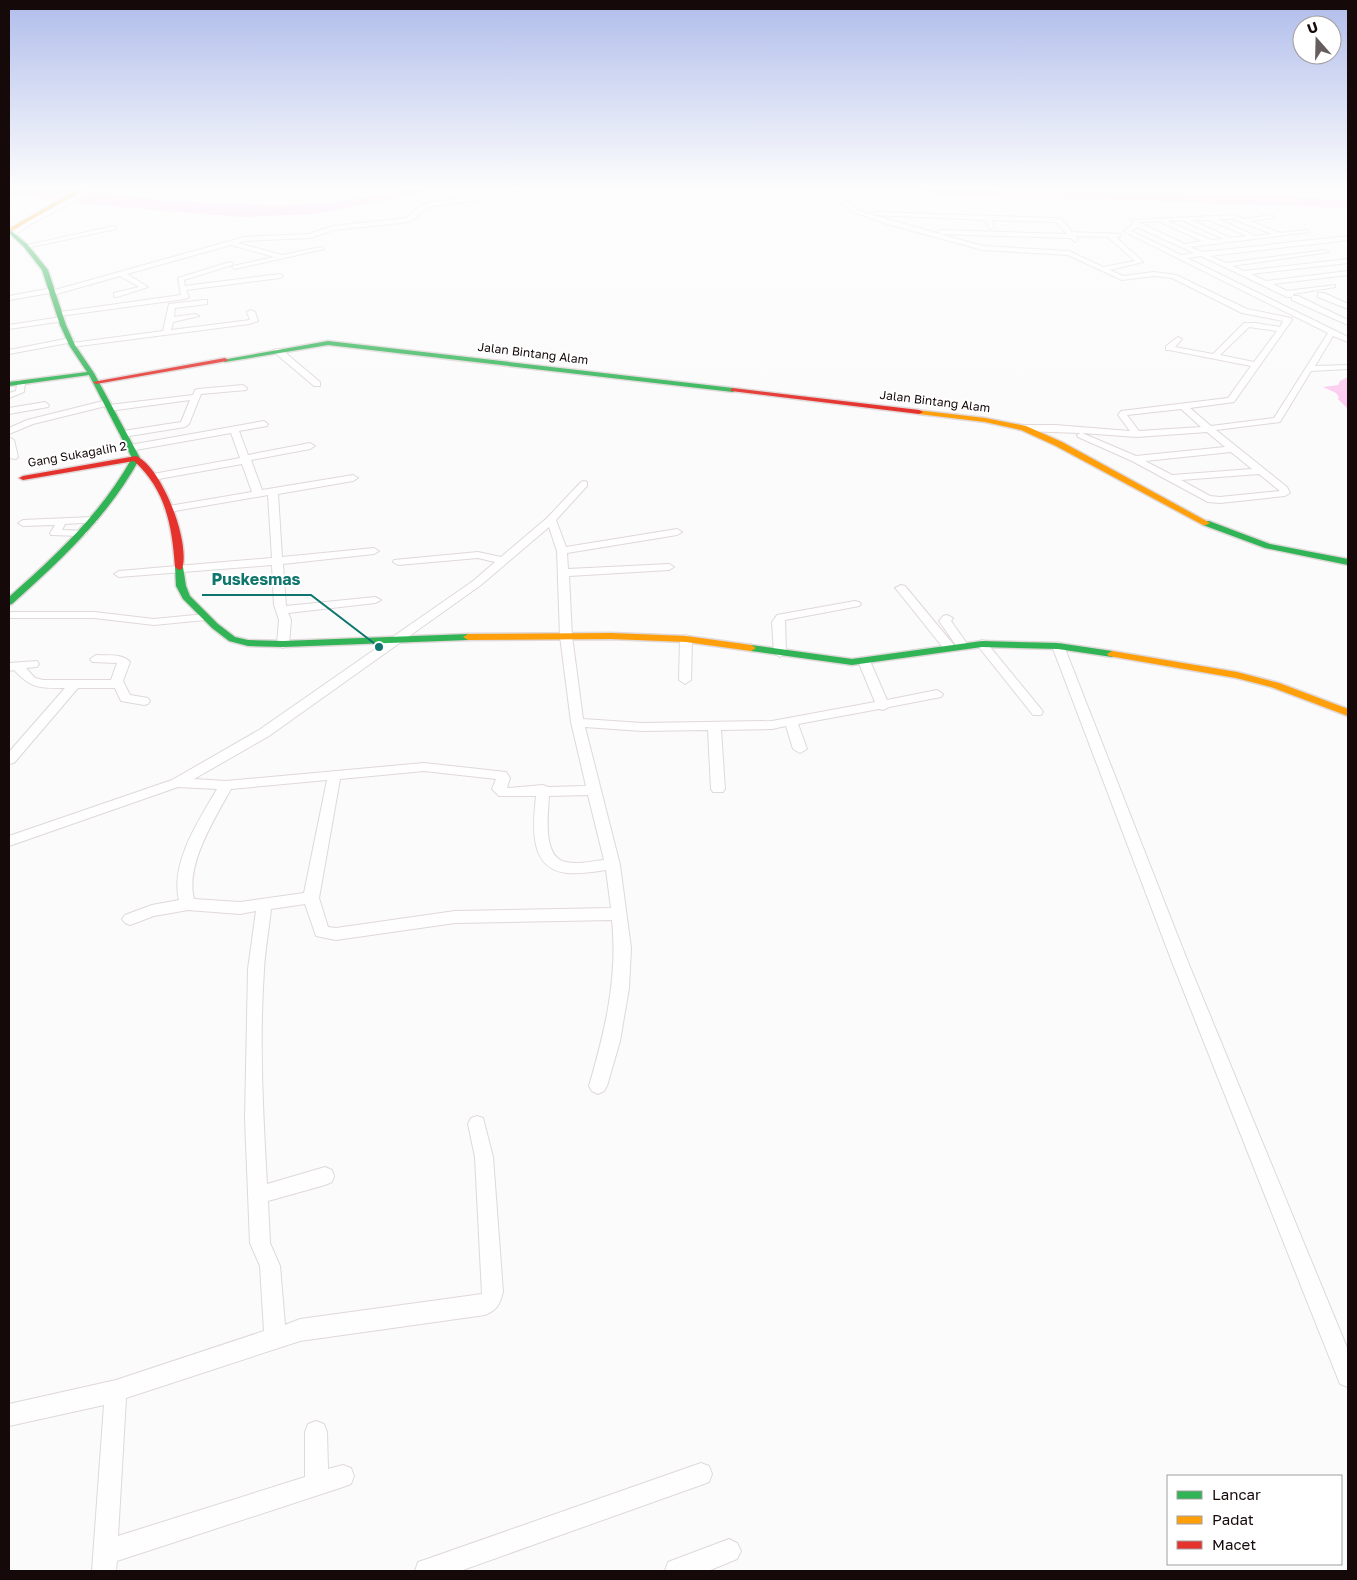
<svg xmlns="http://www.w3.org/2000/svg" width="1357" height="1580" viewBox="0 0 1357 1580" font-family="'Golos Text',sans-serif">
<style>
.water{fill:#fccaf0}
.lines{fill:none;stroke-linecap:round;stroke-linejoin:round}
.street-casing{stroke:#e0d8d9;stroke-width:2}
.fast-casing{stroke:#e0d8d9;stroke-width:3}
.slow-casing{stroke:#e0d8d9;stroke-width:3}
.jam-casing{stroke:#e0d8d9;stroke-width:3}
.street{fill:#fefefe;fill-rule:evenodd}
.fast{fill:#30b455;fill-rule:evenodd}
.slow{fill:#ff9f0a;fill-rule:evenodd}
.jam{fill:#e5322d;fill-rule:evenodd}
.labels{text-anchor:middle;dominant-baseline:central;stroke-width:4;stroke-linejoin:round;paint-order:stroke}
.far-street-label{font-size:12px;fill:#16090a;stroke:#fff}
.leader{fill:none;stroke:#0f766e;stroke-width:2}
.callout-dot{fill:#0f766e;stroke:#fff;stroke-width:2}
.callout-label{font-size:16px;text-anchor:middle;font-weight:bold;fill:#0f766e;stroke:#fff;stroke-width:4;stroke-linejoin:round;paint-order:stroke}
</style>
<rect width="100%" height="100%" fill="#fbfbfb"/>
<g class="water">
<path d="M9 186H28L173 201 273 206 322 204 385 195 417 186H447L402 197 314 214 242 217 75 203 9 194Z"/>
<path d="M904 186H946L969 190 1015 192 1281 196 1348 201V208L1131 200 977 198 930 193Z"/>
<path d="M1348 377V409L1338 399 1339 397 1336 393 1323 387 1338 385 1340 381Z"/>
</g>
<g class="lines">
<defs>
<g id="street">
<path d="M95 186H103L31 224 15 235 10 234 27 222Z"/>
<path d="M216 186H224L212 194H208V192Z"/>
<path d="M329 186H335L336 194H332Z"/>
<path d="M563 186 567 188 564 190C582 190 599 186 617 186L585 194 551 191 432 206C422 209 418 218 409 222L334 230 310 238 244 241 238 243 282 255 321 247 324 249 235 269 232 267 233 266 274 257 231 245 127 274 148 287 117 297H114V293L139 287 120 276 53 295 50 293 9 300V296L52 288 55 290 244 237 309 234 333 226 407 218 420 206 431 202Z"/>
<path d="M820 186C830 186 837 190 844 197L843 200 860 211 873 215 875 212 1056 218 1062 220 1072 232 1121 234V236L1116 237 1143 262 1110 270 1123 276 1154 272 1176 275 1247 309 1291 318 1292 320 1234 402 1190 408 1211 426 1274 418 1328 333 1125 232V230L1133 224 1132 220 1234 215 1244 219 1272 215 1274 218 1250 221 1280 233 1306 230 1309 232 1190 247 1203 252 1348 236V240L1210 256 1226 263 1326 250 1329 252 1232 266 1244 271 1348 259V263L1251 274 1266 281 1348 271V275L1273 284 1287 291 1335 285V287L1293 294V296H1298L1348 320V325L1292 300V297H1287L1201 256 1187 258 1348 337V342L1333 336 1315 366 1348 365V369L1311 371 1280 422 1216 430 1287 487 1290 493 1285 496 1220 503 1208 502 1132 461 1078 437 1077 435 1080 433 1023 431 1019 428 1023 425H1055L1130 431 1118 415 1121 411 1228 398 1251 366 1169 350H1166V346L1178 337 1182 339 1175 347 1213 354 1244 323H1256L1280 327 1283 321 1242 313 1172 278 1154 276 1122 280 1068 255 983 250 887 224 856 213 838 202V197ZM873 215 986 220 988 227 991 229 994 227 992 220 1056 222 1067 234 941 230 938 232 941 234 1070 238 1075 242 1078 240 1076 236 1108 237 1135 261 1103 267 1069 251 983 246ZM1218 219H1233L1272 234 1256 236ZM1182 220 1223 239 1211 240 1167 221ZM1191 220H1209L1247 236 1231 238ZM1158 221 1202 241 1185 244 1138 222ZM1137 227 1194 253 1181 255 1131 231ZM1249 327 1277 331 1254 362 1220 355ZM1181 409 1201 427 1139 431 1127 415ZM1207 432 1225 447 1136 456 1082 433 1137 437ZM1231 452 1252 469 1172 475 1145 461ZM1259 474 1280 491 1220 497 1210 496 1181 480Z"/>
<path d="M1032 186H1080L1077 188Z"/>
<path d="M114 226 116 229 26 248 23 246Z"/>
<path d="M230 262 232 263V265L184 280 185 286 280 274 283 276 280 278 186 290 189 297 185 299 60 316 56 314 60 312 181 295 178 278Z"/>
<path d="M1318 293H1324L1348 304V309L1318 297Z"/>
<path d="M204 300H207V304L175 308 174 317 195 314 199 316 173 322 171 330 250 320 247 312 251 310 255 312 258 321 249 324 72 347 68 345 72 343 163 331 169 304Z"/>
<path d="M61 317 65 319 64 321 9 329V325Z"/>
<path d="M70 338 74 340 73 342 9 354V350Z"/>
<path d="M275 349H281L320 382V386H314L275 353Z"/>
<path d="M18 380 25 382 24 392 9 398V393L16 391Z"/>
<path d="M243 385 247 388 246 390 201 394 189 424 185 427 123 437 119 434 123 431 181 422 190 400 109 411 105 408 109 405 193 395 195 390 198 389Z"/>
<path d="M107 400 111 403 110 405 33 424 9 434V428L27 420Z"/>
<path d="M45 402 49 405 48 407 9 414V408Z"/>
<path d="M264 421 268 424 267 426 239 431 248 455 310 443 315 446 310 449 251 460 262 490 353 475 358 478 353 481 278 494 282 557 374 548 379 551 374 554 283 564 286 606 375 597 381 600 375 603 288 613 291 620 289 644 283 648 277 644 279 620 274 605 272 565 119 577 114 574 119 571 272 558 268 495 169 512 164 509 169 506 252 492 242 464 153 480 148 477 153 474 240 458 231 433 130 451 125 448 130 445Z"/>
<path d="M9 437 14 440 18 457 16 459 9 458Z"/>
<path d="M584 481 587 482V486L556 520 566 547 677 529 682 532 677 535 567 553 568 569 669 564 674 567 669 570 569 576 572 636 583 719 642 723 772 721 875 702 858 661 864 657 870 661 887 700 937 690 943 694 941 697 889 707 883 710 879 709 798 724 807 749 800 753 793 749 786 726 772 729 721 730 725 789 723 792H713L711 789 708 730 642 731 585 727 620 865 631 948 629 988 620 1041 607 1086 604 1091 598 1094 592 1091 589 1086C605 1031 618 978 612 920L455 923 336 940 316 936 305 904 271 909C269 929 265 950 264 970 259 1041 263 1113 267 1184L325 1167 332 1170 334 1176 332 1182 325 1185 268 1201 270 1243 280 1266 285 1325 300 1319 482 1294 475 1157 468 1124 471 1118 477 1116 483 1118 493 1157 503 1292C500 1304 497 1310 485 1315L300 1341 126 1398 118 1536 305 1477V1432L308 1424 316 1421 324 1424 327 1432 328 1469 343 1465 351 1468 354 1476 351 1484 343 1487 117 1561 116 1571H92L104 1405 9 1426V1404L116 1380 264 1331 260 1266 250 1243 245 1119 248 969 256 911 240 914 188 910 154 916 130 925 125 923 122 919 125 915 152 905 179 900C170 863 199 820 217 789L178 787 9 846V836L172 780 259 730 473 581 495 562 478 558 398 565 393 562 394 560 478 552 501 557 547 518 581 482ZM549 527 557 551 560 636 571 722 586 786 548 787 543 785 507 788 510 778 506 772 424 763 226 781 194 779 269 736 481 585ZM424 771 496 779 492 789 499 796H536C533 825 528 869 567 873 580 874 593 872 606 870L611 908 455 911 336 928 328 927 319 898 340 779ZM327 780 304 893 240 902 194 899C185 865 215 818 231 789ZM588 795 604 860C592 861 578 865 566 862 542 858 548 814 549 796Z"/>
<path d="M93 517 97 518V522L65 524 62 530 86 531 87 533 82 536 51 535 50 533 55 525 23 526 18 523 23 520Z"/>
<path d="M901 585 905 586 953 644 955 647 953 650H945L897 590 895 588Z"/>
<path d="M855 601 859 602 861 604 859 606 785 620 786 653 780 657 774 653 772 622 777 615Z"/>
<path d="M9 612H94L154 619 205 614 211 617 205 620 154 625 94 618H9Z"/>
<path d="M947 615 953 618 951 621 968 645 966 648H958L939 621 943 616Z"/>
<path d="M686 635 692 639 691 680 685 684 679 680 680 639Z"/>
<path d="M982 640 986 642 1041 709 1043 712 1041 715H1033L978 646 976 644Z"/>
<path d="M1058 642 1064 646 1188 962 1348 1350V1387L1340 1384 1172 962 1052 646Z"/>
<path d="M96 655C107 656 122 653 130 662L123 681 130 695 148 698 150 701 148 704 144 705 121 701 115 688H78L14 763 9 764V752L65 688C39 688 32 689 14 670L9 671V663L37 661 39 664 37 667 26 668 35 678 43 680H111L117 663 92 662 90 659Z"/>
<path d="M701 1463 709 1466 712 1474 709 1482 701 1485 460 1571H415L418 1562 427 1559Z"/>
<path d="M729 1539 737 1543 741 1551 737 1559 708 1571H665L668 1562Z"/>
</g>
<g id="fast">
<path d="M9 229 28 245 48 270 66 325 75 345 94 373 140 458C108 517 61 560 12 604L9 605V597C56 555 101 514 132 458L89 375 9 386V382L87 372 69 345 60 325 42 270 24 247 9 233Z"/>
<path d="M328 341 733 388 736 390 733 392 328 345 225 362 222 360Z"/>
<path d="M1203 521H1209L1270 544 1348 559V565L1265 548 1203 525Z"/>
<path d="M179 564 183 567 186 586 190 596 218 624 235 637 248 640 283 641 468 634 473 637 468 640 283 647 248 646 229 641 212 628 183 599 176 586 175 567Z"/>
<path d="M982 641 1058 643 1112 651 1117 654 1112 657 1058 649 982 647 852 665 751 651 746 648 751 645 852 659Z"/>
</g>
<g id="slow">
<path d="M84 186H90L9 232V229Z"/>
<path d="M916 410 985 418 1026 426 1062 442 1210 523 1206 525H1203L1056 446 1021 430 985 422 919 414 915 412Z"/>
<path d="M611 633 686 636 751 645 756 648 751 651 686 642 611 639 468 640 463 637 468 634Z"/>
<path d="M1112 651 1237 672 1279 683 1348 709V716L1271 687 1236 678 1109 656 1107 654Z"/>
</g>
<g id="jam">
<path d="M225 358 228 360 227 361 96 384 93 382Z"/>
<path d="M733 388 919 410 923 412 919 414 731 391 730 390Z"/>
<path d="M136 456C162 467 191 543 182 569L179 570 175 567C172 526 166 490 134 461L23 480 19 478 23 476Z"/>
</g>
</defs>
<use href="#street" class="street-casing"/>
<use href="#fast" class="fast-casing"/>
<use href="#slow" class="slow-casing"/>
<use href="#jam" class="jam-casing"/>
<use href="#street" class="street"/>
<use href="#fast" class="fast"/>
<use href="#slow" class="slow"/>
<use href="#jam" class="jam"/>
</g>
<linearGradient id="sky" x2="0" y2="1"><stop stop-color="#b0bdeb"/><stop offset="0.46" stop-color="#fdfdfd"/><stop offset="1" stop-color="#fdfdfd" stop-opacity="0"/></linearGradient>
<rect width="1357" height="408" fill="url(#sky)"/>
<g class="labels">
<g class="far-street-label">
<text transform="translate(533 353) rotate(7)">Jalan Bintang Alam</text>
<text transform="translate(935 401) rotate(7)">Jalan Bintang Alam</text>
<text transform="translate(77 454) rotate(-10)">Gang Sukagalih 2</text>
</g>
</g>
<path class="leader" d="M379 647L311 595H202"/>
<circle class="callout-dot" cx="379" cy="647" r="5"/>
<g class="callout-label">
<text x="256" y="585">Puskesmas</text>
</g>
<rect width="1357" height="1580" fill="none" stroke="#16090a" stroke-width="20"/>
<rect x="1167" y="1475" width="175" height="90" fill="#ffffff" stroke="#a29d9d"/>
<rect x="1177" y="1491" width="25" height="8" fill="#30b455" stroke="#a29d9d"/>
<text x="1212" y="1500" font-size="15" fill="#16090a">Lancar</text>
<rect x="1177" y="1516" width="25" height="8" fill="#ff9f0a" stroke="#a29d9d"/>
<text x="1212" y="1525" font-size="15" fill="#16090a">Padat</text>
<rect x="1177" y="1541" width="25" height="8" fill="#e5322d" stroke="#a29d9d"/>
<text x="1212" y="1550" font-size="15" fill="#16090a">Macet</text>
<g transform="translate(1317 40) rotate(340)"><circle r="24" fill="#ffffff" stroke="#a29d9d"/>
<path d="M0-4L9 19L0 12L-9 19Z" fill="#665e5e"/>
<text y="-8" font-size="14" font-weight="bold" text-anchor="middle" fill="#16090a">U</text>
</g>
</svg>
